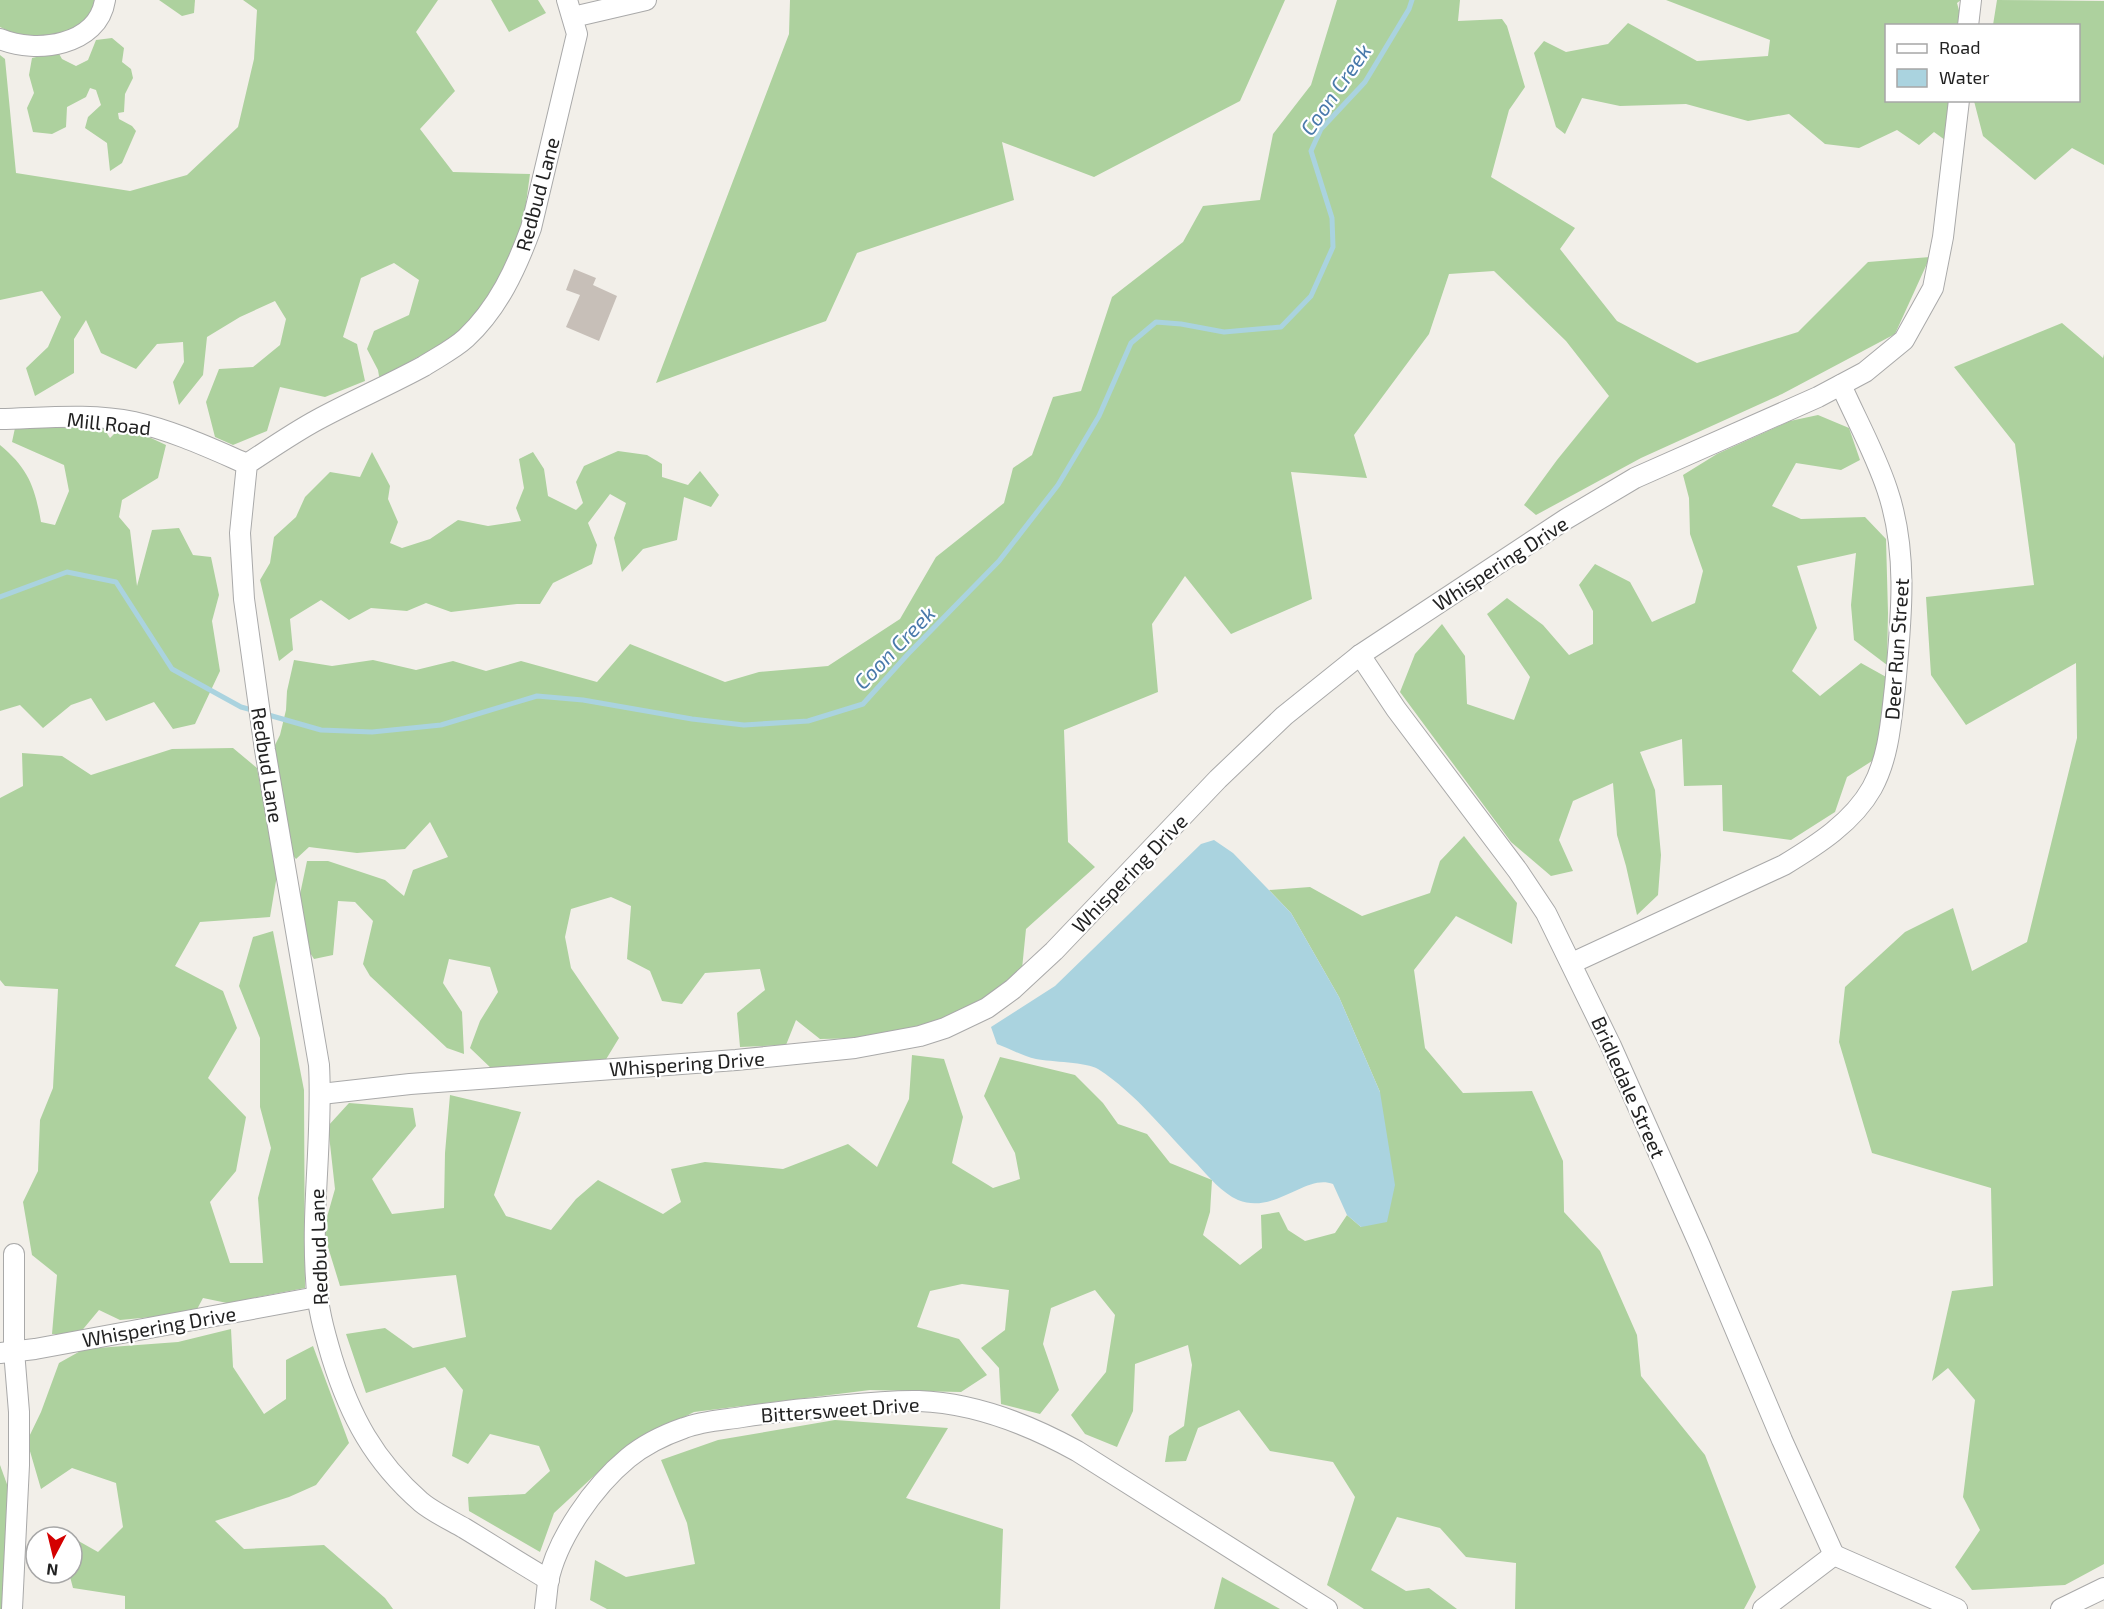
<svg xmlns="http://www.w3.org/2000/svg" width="2104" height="1609" viewBox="0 0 2104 1609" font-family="'Exo 2',sans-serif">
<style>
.forest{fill:#add19e}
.water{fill:#aad3df}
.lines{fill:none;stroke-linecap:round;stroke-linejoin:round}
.stream{stroke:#aad3df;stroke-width:5}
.building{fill:#c7bfb8}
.minor-casing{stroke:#a9a9a9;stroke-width:22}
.minor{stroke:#fff;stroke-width:20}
.labels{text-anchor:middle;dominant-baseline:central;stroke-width:4.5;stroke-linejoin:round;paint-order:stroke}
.street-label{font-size:20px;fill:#222;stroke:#fff}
.water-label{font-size:21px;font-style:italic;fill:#4a7aab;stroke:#fff}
</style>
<rect width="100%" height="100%" fill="#f2efe9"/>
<g class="forest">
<path d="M0 0H95L94 15 75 30 31 42 0 27Z"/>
<path d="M159 0H195L194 13 182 16Z"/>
<path d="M243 0H438L416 32 455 91 420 129 453 172 530 174 522 233 504 275 471 322 443 345 414 359 380 382 378 370 367 349 374 331 409 315 419 280 394 263 361 278 343 337 357 344 365 381 325 397 280 387 267 431 233 445 215 437 206 402 219 369 253 367 280 345 286 319 275 301 240 317 207 337 203 375 179 405 173 382 184 362 183 342 157 344 136 369 101 353 86 320 74 339V373L35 396 26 368 48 347 61 317 42 291 0 300V55L5 59 16 173 130 191 187 175 238 127 254 59 257 10Z"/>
<path d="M491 0H538L546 13 509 32Z"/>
<path d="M790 0H1285L1240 101 1094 177 1002 142 1014 200 857 253 826 321 656 383 789 34Z"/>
<path d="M1337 0H1460L1458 21 1502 19 1507 26 1525 87 1509 110 1491 177 1575 228 1560 249 1617 321 1697 363 1798 332 1868 262 1930 257 1895 334 1782 394 1641 458 1536 515 1524 505 1557 460 1609 396 1566 341 1494 271 1449 274 1429 334 1354 435 1367 478 1291 472 1312 599 1231 634 1185 576 1152 624 1158 692 1064 730 1068 842 1095 867 1026 929 1022 969 973 1006 932 1023 872 1038 820 1039 796 1020 786 1045 740 1047 737 1013 765 990 760 969 705 973 682 1004 662 1001 650 971 627 959 631 906 611 897 571 909 565 937 571 968 619 1038 605 1061 493 1070 470 1048 480 1021 498 992 490 967 449 959 443 983 462 1012 464 1054 447 1048 370 976 363 964 373 921 355 902 338 901 333 955 314 959 303 942 299 899 307 861H328L385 880 404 896 413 870 448 857 430 822 405 849 357 853 309 847 296 859 287 848 271 753 280 735 286 710 287 691 294 660 332 666 373 660 416 670 453 661 486 671 521 661 597 682 630 644 725 682 759 672 828 666 900 619 936 557 1004 503 1013 468 1032 455 1053 397 1081 391 1112 297 1183 242 1203 206 1260 200 1273 134 1311 85Z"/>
<path d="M1666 0H1961L1957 3 1963 25 1886 26V100L1953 101 1945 140 1934 132 1919 145 1897 130 1859 148 1825 144 1789 114 1748 121 1686 104 1620 106 1582 98 1565 134 1556 127 1534 53 1544 41 1566 52 1608 44 1628 23 1697 61 1768 56 1770 40Z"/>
<path d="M1997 0 2104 1V165L2072 148 2035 180 1983 136 1974 101 2078 100V26L1993 25Z"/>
<path d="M112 38 124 48 122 62 131 69 133 78 125 94 124 112 118 113 119 119 132 126 136 131 122 163 110 171 107 143 85 128 88 117 101 105 96 90 90 88 86 97 67 107 66 127 52 134 33 132 27 108 34 93 29 75 32 58 58 52 62 59 76 66 88 60 96 40Z"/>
<path d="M2062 323 2103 358 2104 354V1564L2065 1585 1972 1590 1955 1567 1980 1530 1963 1497 1975 1400 1948 1368 1932 1381 1952 1291 1993 1286 1991 1188 1872 1153 1839 1042 1845 987 1905 932 1953 908 1972 971 2027 942 2077 738 2076 663 1966 725 1931 675 1926 597 2034 585 2015 444 1954 367Z"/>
<path d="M1818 415 1849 428 1860 460 1841 470 1796 463 1772 506 1801 519 1865 517 1886 539 1888 613 1887 665 1854 640 1851 605 1856 553 1797 566 1817 628 1792 671 1820 696 1861 663 1888 678 1884 729 1872 761 1847 777 1835 812 1791 840 1723 831 1722 785 1684 786 1682 739 1640 752 1655 790 1661 855 1658 895 1637 915 1626 866 1617 835 1613 783 1573 801 1559 840 1573 871 1551 876 1511 842 1400 692 1415 654 1442 624 1465 656 1467 704 1514 720 1530 677 1487 614 1507 598 1543 625 1569 655 1593 644V611L1579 585 1595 564 1630 582 1652 622 1695 603 1703 571 1690 534 1689 498 1683 475 1717 454 1790 421Z"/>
<path d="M47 422 65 428 72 424H101L110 438 123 425 166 445 158 478 122 500 119 517 130 530 137 586 152 530 179 528 193 555 211 557 219 595 212 621 220 671 195 724 173 729 154 702 106 721 91 698 71 705 43 728 20 705 0 711V445C28 468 35 487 41 522L55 525 69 491 64 465 12 442 15 428Z"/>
<path d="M618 451 647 455 662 464V477L688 485 700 471 719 495 711 507 684 497 677 540 643 549 622 572 614 538 626 503 610 494 588 523 597 545 592 564 553 583 540 604H517L451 612 426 603 407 611 371 608 349 620 321 600 290 619 293 650 279 661 260 580 270 563 274 537 296 517 305 497 330 472 360 477 372 452 390 486 388 499 398 522 390 543 402 548 430 539 458 520 488 526 521 521 516 508 524 488 519 459 533 452 544 469 548 496 576 510 583 503 576 482 584 466Z"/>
<path d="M233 748 257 768 277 875 270 917 200 922 175 966 223 991 237 1028 208 1078 246 1117 236 1171 210 1202 230 1263H263L258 1198 271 1148 260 1107V1038L239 986 253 937 273 931 304 1090 305 1288 227 1303 203 1298 195 1313 120 1320 99 1310 79 1334H52L57 1275 32 1255 23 1202 38 1171 40 1120 53 1088 58 989 5 986 0 980V798L23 786 22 753 62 756 91 775 172 749Z"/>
<path d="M1464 836 1517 903 1512 944 1456 916 1414 970 1425 1048 1463 1093 1532 1091 1563 1161 1564 1212 1600 1251 1637 1335 1641 1376 1705 1455 1756 1587 1744 1609H1515L1516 1563 1466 1557 1440 1528 1397 1517 1371 1570 1406 1591 1429 1588 1457 1609H1364L1327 1585 1355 1497 1333 1462 1270 1451 1239 1410 1198 1428 1186 1461 1165 1462 1169 1436 1184 1426 1192 1365 1188 1345 1135 1364 1133 1411 1117 1447 1085 1434 1071 1415 1106 1372 1115 1315 1095 1290 1051 1308 1043 1344 1059 1390 1040 1414 1001 1404 999 1368 981 1348 1005 1330 1009 1290 962 1284 930 1291 917 1327 959 1339 987 1375 961 1392 870 1390 694 1412 624 1448 554 1513 540 1552 469 1511 468 1497 525 1494 550 1471 539 1446 490 1434 468 1464 452 1456 463 1390 445 1367 366 1393 346 1334 385 1328 413 1348 466 1337 456 1275 340 1286 323 1231 335 1189 328 1126 349 1103 413 1108 416 1126 372 1179 392 1214 444 1208 445 1153 450 1095 521 1112 494 1195 506 1216 551 1230 576 1199 598 1180 663 1214 681 1202 671 1169 705 1162 783 1169 848 1144 877 1167 909 1099 912 1055 944 1059 963 1117 952 1163 993 1188 1020 1179 1015 1153 984 1096 1000 1057 1075 1075 1103 1103 1118 1124 1147 1134 1170 1163 1212 1180 1210 1212 1203 1235 1240 1265 1262 1248 1261 1215 1279 1212 1288 1230 1305 1241 1335 1233 1347 1215 1361 1227 1380 1092 1339 997 1291 913 1269 890 1310 887 1362 916 1430 893 1440 861Z"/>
<path d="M231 1329 233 1367 264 1414 286 1399V1360L313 1346 349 1443 316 1485 289 1497 215 1521 244 1549 324 1545 385 1598 393 1609H125V1596L73 1588 69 1573H72V1537H61L59 1530 98 1552 123 1527 116 1483 72 1468 41 1489 27 1441 41 1412 59 1363 84 1349 178 1342Z"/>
<path d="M835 1420 948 1428 906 1498 1003 1529 1000 1609H607L590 1600 595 1560 626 1577 695 1564 687 1523 661 1460 718 1440Z"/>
<path d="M0 1465 12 1498 2 1609H0Z"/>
<path d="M1222 1577 1280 1609H1214Z"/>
</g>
<path class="water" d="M1214 840 1233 853 1291 913 1339 997 1380 1092 1395 1185 1387 1222 1361 1227 1347 1215 1333 1184C1306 1173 1275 1215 1238 1200 1222 1193 1208 1176 1197 1164 1165 1132 1137 1094 1098 1069 1087 1062 1051 1062 1036 1059 1023 1056 1010 1049 997 1044L991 1027 1055 986 1201 844Z"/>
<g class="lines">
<g class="stream">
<path d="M0 597 67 572 116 582 172 669 241 707 256 711"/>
<path d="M265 714 321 730 372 732 441 725 537 696 583 700 692 719 744 725 808 721 863 704 908 654 999 561 1058 485 1099 416 1131 343 1156 322 1181 324 1224 332 1281 327 1311 296 1333 247 1332 218 1311 151 1321 129 1365 82 1409 9 1412 0"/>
</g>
</g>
<path class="building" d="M574 269 596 278 593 285 617 296 599 341 566 327 580 295 566 290Z"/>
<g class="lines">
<defs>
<g id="minor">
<path d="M573 17 646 0"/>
<path d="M1968 26 1971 0"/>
<path d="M0 39C36 54 98 46 105 0"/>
<path d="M0 419C44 418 91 413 134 422 174 431 210 448 247 464"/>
<path d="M1360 655 1396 709 1518 871 1546 913 1611 1046 1700 1246 1782 1440 1834 1555"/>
<path d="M1572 963 1784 865C1817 845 1853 822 1872 788 1889 757 1891 721 1895 687 1901 621 1909 553 1887 489 1875 453 1856 419 1841 385"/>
<path d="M321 1094 410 1084 736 1060 855 1048 920 1036 945 1028 987 1008 1013 989 1054 951 1218 779 1284 716 1360 655 1566 519 1635 478 1818 397 1865 372 1904 340 1933 288 1943 237 1959 100"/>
<path d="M0 1353 35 1349 317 1297"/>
<path d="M1834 1555 1957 1609"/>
<path d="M549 1580C520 1563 492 1545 464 1528 450 1520 433 1512 421 1502 374 1461 350 1416 332 1358 324 1331 317 1306 316 1278 311 1207 323 1136 319 1065L265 750 244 599 240 533 247 464C270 449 293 433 317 420 352 401 389 385 424 366 438 357 454 349 466 338 498 308 516 269 531 228L577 34 567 0"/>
<path d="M12 1609 19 1465V1412L14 1351V1254"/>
<path d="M545 1609C546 1600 547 1591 548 1582 557 1538 594 1486 628 1458 645 1444 664 1435 684 1428 702 1421 723 1420 742 1417 763 1414 784 1411 805 1409 843 1406 881 1400 919 1401 975 1403 1028 1424 1077 1451L1327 1609"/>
<path d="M1763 1609 1834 1555"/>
<path d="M2061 1609 2104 1588"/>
</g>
</defs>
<use href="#minor" class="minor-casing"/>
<use href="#minor" class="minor"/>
</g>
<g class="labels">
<g class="street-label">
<text transform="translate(537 194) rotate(-75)">Redbud Lane</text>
<text transform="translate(109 423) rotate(6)">Mill Road</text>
<text transform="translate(1500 563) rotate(-33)">Whispering Drive</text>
<text transform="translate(1896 649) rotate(-86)">Deer Run Street</text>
<text transform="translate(268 765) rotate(81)">Redbud Lane</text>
<text transform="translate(1129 873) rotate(-46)">Whispering Drive</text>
<text transform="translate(687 1063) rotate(-4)">Whispering Drive</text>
<text transform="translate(1629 1087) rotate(66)">Bridledale Street</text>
<text transform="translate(318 1247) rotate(-92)">Redbud Lane</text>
<text transform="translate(159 1326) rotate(-10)">Whispering Drive</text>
<text transform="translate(840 1409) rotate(-4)">Bittersweet Drive</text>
</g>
<g class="water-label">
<text transform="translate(1335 89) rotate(-55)">Coon Creek</text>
<text transform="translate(894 647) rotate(-46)">Coon Creek</text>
</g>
</g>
<rect x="1885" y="24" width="195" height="78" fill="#ffffff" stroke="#a7a7a7" stroke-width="1.5"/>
<rect x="1897" y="44" width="30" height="9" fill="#ffffff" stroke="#a7a7a7" stroke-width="1.5"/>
<text x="1939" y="54" font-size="18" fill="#222222">Road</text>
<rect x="1897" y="69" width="30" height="18" fill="#aad3df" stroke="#a7a7a7" stroke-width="1.5"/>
<text x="1939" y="84" font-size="18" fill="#222222">Water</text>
<g transform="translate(54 1555) rotate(187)"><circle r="28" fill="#ffffff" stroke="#a7a7a7" stroke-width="1.5"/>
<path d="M0-4.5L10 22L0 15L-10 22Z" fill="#d40000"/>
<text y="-9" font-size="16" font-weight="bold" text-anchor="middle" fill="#222222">N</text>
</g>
</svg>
